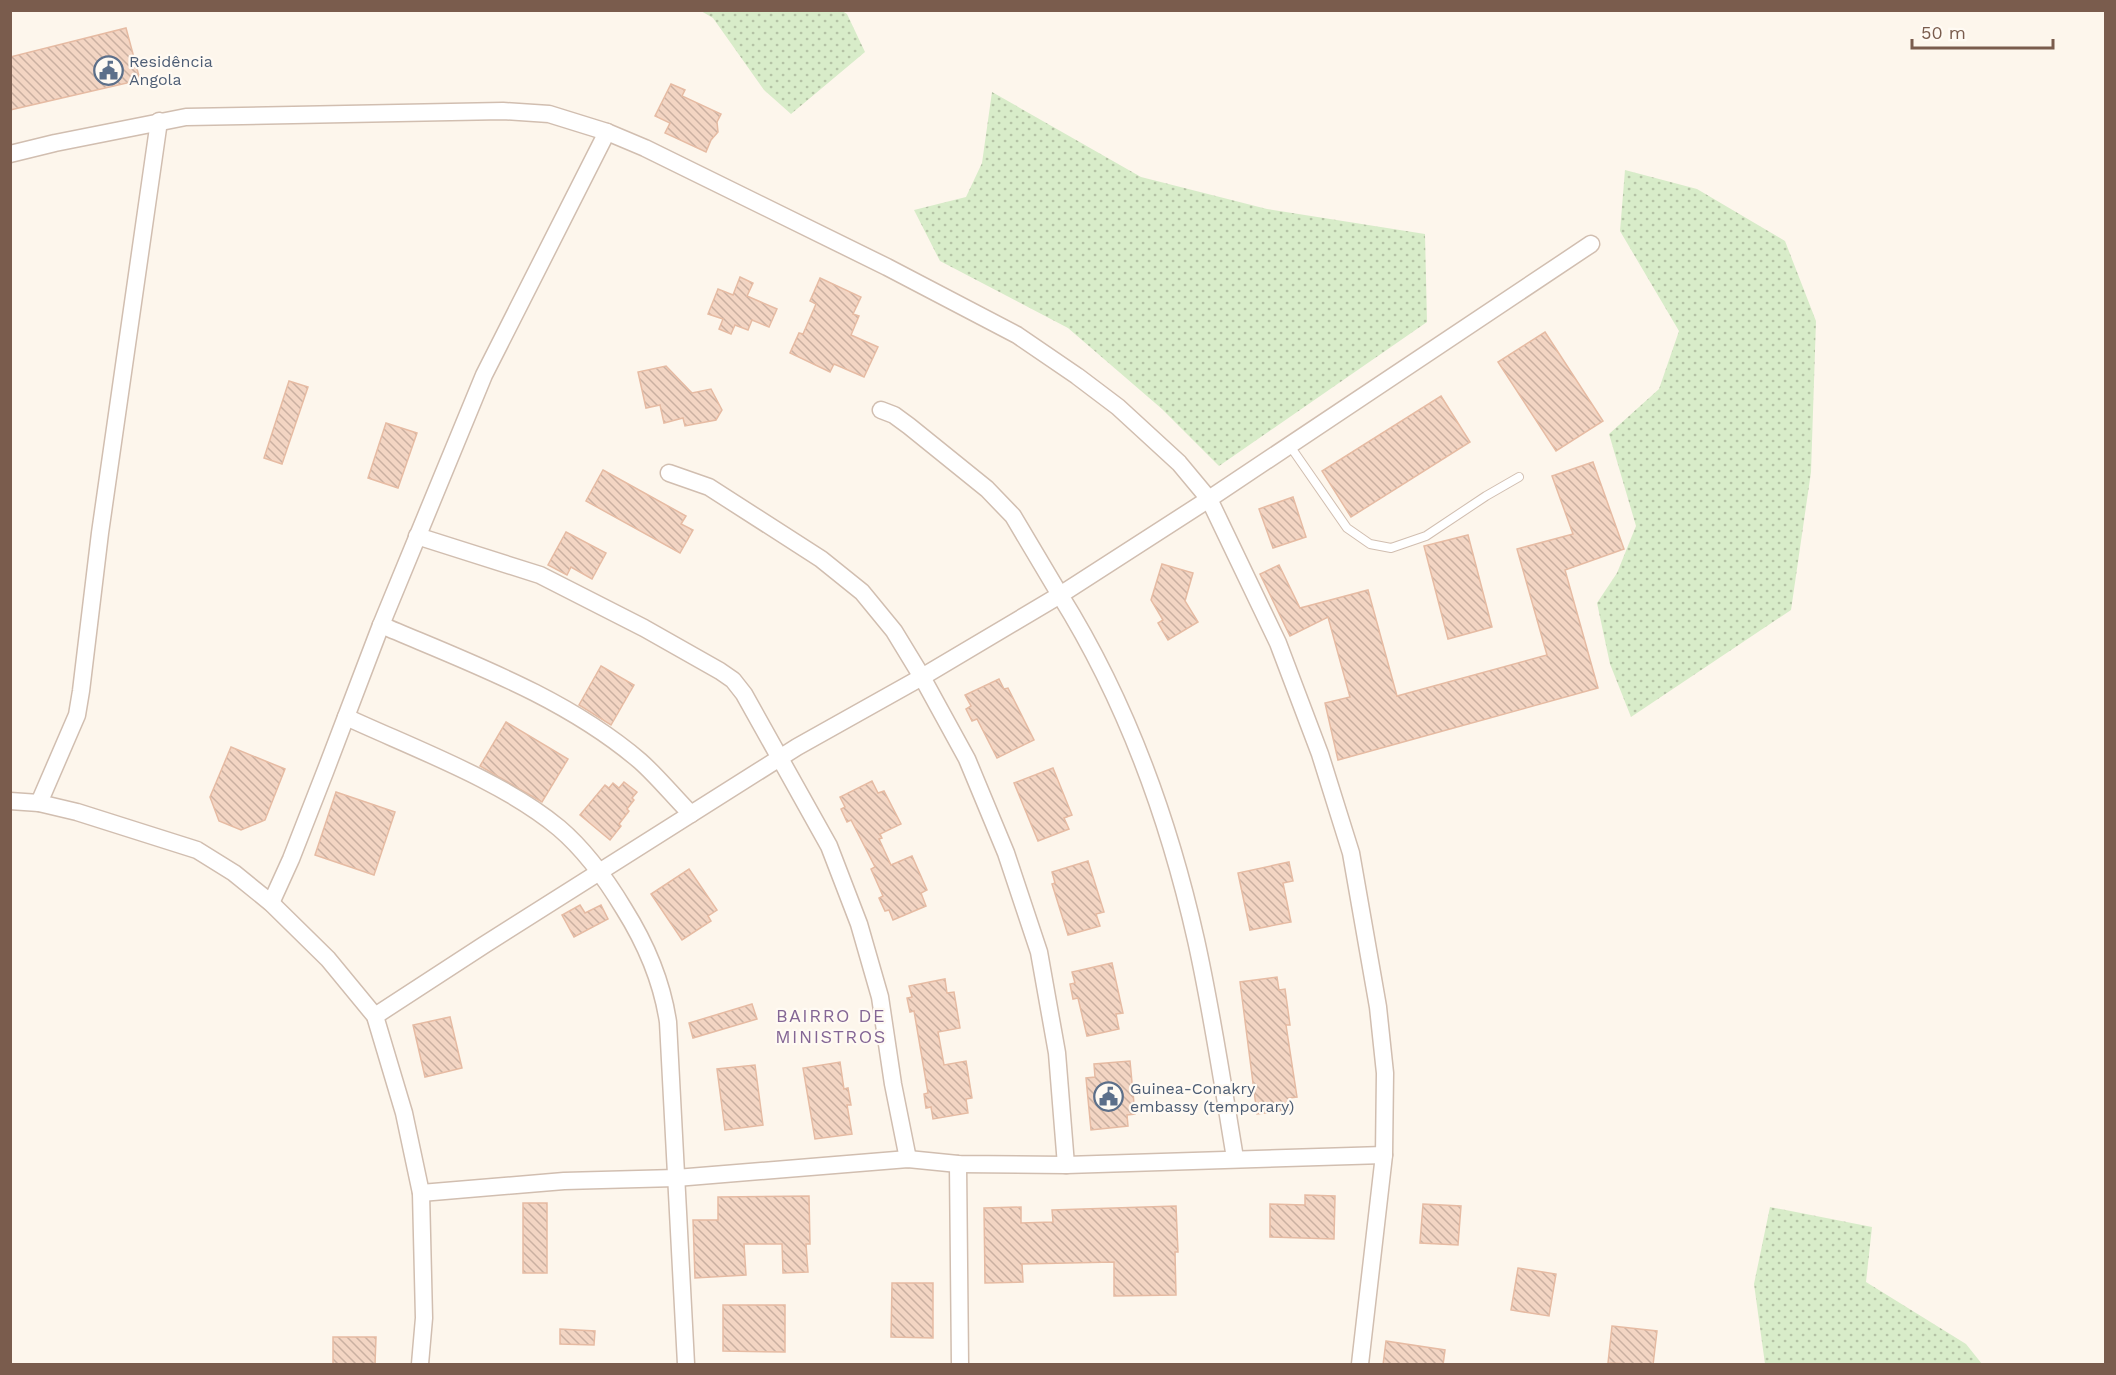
<svg xmlns="http://www.w3.org/2000/svg" width="2116" height="1375" viewBox="0 0 2116 1375" font-family="'Work Sans',sans-serif">
<style>
.grass{fill:url(#grass-dots)}
.building{fill:url(#building-back-hatch);stroke:#e6bba3;stroke-width:1.5}
.lines{fill:none;stroke-linecap:round;stroke-linejoin:round}
.service-casing{stroke:#d1beb0;stroke-width:10}
.minor-casing{stroke:#d1beb0;stroke-width:19}
.service{stroke:#fff;stroke-width:8}
.minor{stroke:#fff;stroke-width:16}
.labels{text-anchor:middle;dominant-baseline:central;stroke-width:4.5;stroke-linejoin:round;paint-order:stroke}
.service-label{font-size:16px;fill:#4e5e75;stroke:#fffaf3;text-anchor:start}
.neighbourhood-label{font-size:18px;letter-spacing:1.5px;fill:#846695;stroke:#fffaf3}
</style>
<defs>
<pattern id="grass-dots" width="8" height="8" patternUnits="userSpaceOnUse" patternTransform="scale(1.5)"><rect width="8" height="8" fill="#d8ecc9"/><path d="M2 2h.1M6 6h.1" fill="none" stroke="#b4c2a5" stroke-width="1.8" stroke-linecap="round"/></pattern>
<pattern id="building-back-hatch" width="6" height="6" patternUnits="userSpaceOnUse" patternTransform="scale(1.5)"><rect width="6" height="6" fill="#f3d5c3"/><path d="M-1 5l2 2M0 0l6 6M5-1l2 2" fill="none" stroke="#cab0a1"/></pattern>
</defs>
<rect width="100%" height="100%" fill="#fdf6ec"/>
<g class="grass">
<path d="M701 11H842L847 14 865 52 791 114 764 90 713 18Z"/>
<path d="M992 92 1141 177 1267 209 1425 234 1427 322 1219 466 1162 409 1068 328 940 261 914 210 966 197 982 163Z"/>
<path d="M1625 170 1697 189 1785 241 1816 321 1811 472 1791 610 1631 717 1610 664 1597 603 1617 573 1636 526 1609 434 1659 389 1679 331 1620 231Z"/>
<path d="M1770 1207 1872 1227 1866 1282 1966 1344 1982 1364H1765L1754 1284Z"/>
</g>
<g class="building">
<path d="M126 28 140 80 10 110V57Z"/>
<path d="M671 84 685 90 682 96 721 114 717 122 718 132 711 140 706 152 665 133 670 123 655 116Z"/>
<path d="M740 277 753 283 747 296 777 309 769 327 752 320 748 330 735 325 731 334 719 329 723 319 708 314 718 289 733 295Z"/>
<path d="M820 278 861 297 853 314 859 316 851 335 878 347 864 377 834 364 830 372 790 353 799 333 803 334 816 304 810 301Z"/>
<path d="M1545 332 1603 421 1556 451 1498 362Z"/>
<path d="M666 366 692 393 711 389 722 410 716 420 685 426 683 418 664 423 660 405 646 408 638 372Z"/>
<path d="M289 381 308 387 282 464 264 458Z"/>
<path d="M1441 396 1470 442 1351 517 1322 471Z"/>
<path d="M386 423 417 433 398 488 368 478Z"/>
<path d="M1593 462 1624 549 1565 570 1598 688 1338 760 1325 703 1350 697 1328 617 1290 636 1260 574 1279 565 1300 608 1368 590 1397 696 1547 655 1517 549 1573 534 1552 476Z"/>
<path d="M603 470 686 516 681 524 693 530 680 553 586 501Z"/>
<path d="M1293 497 1306 537 1273 548 1259 509Z"/>
<path d="M566 532 606 553 592 579 571 567 567 575 548 565Z"/>
<path d="M1468 535 1492 627 1448 639 1424 546Z"/>
<path d="M1162 564 1193 573 1185 601 1198 622 1168 640 1158 623 1163 620 1151 600Z"/>
<path d="M601 666 634 685 611 725 579 705Z"/>
<path d="M999 679 1004 689 1008 688 1034 740 997 758 977 719 972 721 966 709 971 706 965 695Z"/>
<path d="M506 722 568 759 542 802 480 766Z"/>
<path d="M231 747 285 769 265 820 241 830 219 821 210 797Z"/>
<path d="M1053 768 1072 815 1064 818 1069 829 1038 841 1014 783Z"/>
<path d="M872 781 878 793 884 791 901 824 880 834 882 838 879 839 891 865 912 856 927 890 921 893 926 906 893 920 889 910 885 911 879 898 883 896 871 869 875 867 851 820 847 822 841 809 845 807 840 797Z"/>
<path d="M624 782 637 792 632 798 634 800 627 809 629 811 619 824 621 826 610 840 580 815 605 785 609 788 613 783 619 788Z"/>
<path d="M336 792 395 812 374 875 315 855Z"/>
<path d="M1088 861 1104 912 1096 914 1100 926 1068 935 1052 884 1055 883 1052 872Z"/>
<path d="M1289 862 1293 881 1283 883 1291 922 1250 930 1238 873Z"/>
<path d="M689 869 717 910 708 916 711 921 682 940 651 894Z"/>
<path d="M580 905 585 913 601 905 608 919 574 937 562 915Z"/>
<path d="M1112 963 1123 1013 1116 1014 1119 1029 1087 1036 1078 998 1073 999 1070 984 1075 983 1072 972Z"/>
<path d="M1277 977 1279 990 1285 989 1290 1025H1286L1297 1097 1289 1098 1291 1110 1257 1114 1240 982Z"/>
<path d="M945 979 947 993 954 992 960 1028 938 1032 944 1065 966 1061 972 1098 966 1099 968 1113 933 1119 931 1107 926 1108 924 1094 928 1093 914 1011 910 1012 907 998 912 997 909 986Z"/>
<path d="M752 1004 757 1019 693 1038 689 1023Z"/>
<path d="M450 1017 462 1068 425 1077 413 1025Z"/>
<path d="M1130 1061 1135 1114 1127 1115 1128 1126 1091 1130 1086 1078 1095 1077 1094 1064Z"/>
<path d="M840 1062 844 1089 848 1088 851 1105H847L852 1134 815 1139 803 1068Z"/>
<path d="M755 1065 763 1125 725 1130 717 1069Z"/>
<path d="M1305 1195 1335 1196 1334 1239 1270 1237V1204L1305 1205Z"/>
<path d="M809 1196 810 1244H806L808 1272 783 1273 782 1244H744L746 1275 695 1278 693 1220H718V1197Z"/>
<rect x="523" y="1203" width="24" height="70"/>
<path d="M1423 1204 1461 1206 1458 1245 1420 1243Z"/>
<path d="M1176 1206 1178 1252H1175L1176 1295 1114 1296V1262L1022 1264 1023 1282 985 1283 984 1208 1021 1207V1223L1053 1222 1052 1210Z"/>
<path d="M1518 1268 1556 1274 1549 1316 1511 1310Z"/>
<path d="M892 1283H933V1338L891 1337Z"/>
<path d="M723 1305H785V1352L723 1351Z"/>
<path d="M1612 1326 1657 1331 1653 1365 1608 1363Z"/>
<path d="M560 1329 595 1331 594 1345 560 1344Z"/>
<path d="M333 1337H376L375 1365H333Z"/>
<path d="M1386 1341 1445 1350 1443 1365H1383Z"/>
</g>
<g class="lines">
<defs>
<path id="service" d="M1290 446 1347 528 1370 544 1391 548 1426 536 1486 496 1519 477"/>
<g id="minor">
<path d="M10 154 55 143 186 117 503 111 549 114 607 132 645 148 887 267 1017 335 1077 376 1118 407 1179 463 1209 499 1278 643 1320 754 1351 853 1378 1007 1385 1073 1384 1155 1360 1364"/>
<path d="M669 473 709 487 821 559 862 592 894 631 922 677 967 759 1006 853 1039 952 1057 1053 1066 1165"/>
<path d="M417 536 540 575 644 628 720 671 733 680 744 694 829 846 859 924 880 997 893 1084 908 1159"/>
<path d="M381 625C470 663 565 697 640 761 658 777 674 797 691 814"/>
<path d="M346 717C413 748 503 781 559 828 586 851 606 879 624 909 646 944 662 982 668 1022L686 1364"/>
<path d="M10 801 39 803 77 812 197 850 234 873 271 903 328 959 375 1016 404 1113 421 1193 424 1318 420 1364"/>
<path d="M39 803 77 715 81 691 100 533 159 121"/>
<path d="M271 903 291 859 325 772 381 625 484 375 607 132"/>
<path d="M375 1016 484 945 797 747 922 677 1060 595 1013 516 987 489 909 426 894 415 881 410"/>
<path d="M1235 1158C1223 1086 1212 1012 1196 940 1169 820 1125 699 1060 595L1209 499 1591 244"/>
<path d="M958 1164 960 1364"/>
<path d="M421 1193 564 1181 676 1178 908 1159 958 1164 1066 1165 1384 1155"/>
</g>
</defs>
<use href="#service" class="service-casing"/>
<use href="#minor" class="minor-casing"/>
<use href="#service" class="service"/>
<use href="#minor" class="minor"/>
</g>
<defs>
<symbol id="civic-ring" viewBox="-11 -11 22 22"><circle r="9.5" fill="#fffaf3" stroke="#5c6f8a" stroke-width="1.5"/><path d="M-.6-6.5H3V-4.5H.6V-3L4-1V1h2V6H-6V1h2V-1L-.6-3ZM-1.2 2.5V6h2.4V2.5Z" fill="#5c6f8a"/></symbol>
</defs>
<g fill-rule="evenodd">
<use href="#civic-ring" x="92" y="54" width="33" height="33"/>
<use href="#civic-ring" x="1092" y="1080" width="33" height="33"/>
</g>
<g class="labels">
<g class="service-label">
<text x="129" y="61">Residência<tspan x="129" dy="18">Angola</tspan></text>
<text x="1130" y="1088">Guinea-Conakry<tspan x="1130" dy="18">embassy (temporary)</tspan></text>
</g>
<g class="neighbourhood-label">
<text x="831" y="1015">BAIRRO DE<tspan x="831" dy="21">MINISTROS</tspan></text>
</g>
</g>
<rect width="2116" height="1375" fill="none" stroke="#7a5c4d" stroke-width="24"/>
<path d="M1912 39v9h141v-9" fill="none" stroke="#7a5c4d" stroke-width="3"/>
<text x="1921" y="39" font-size="18" fill="#7a5c4d" stroke="#fffaf3" stroke-width="4.5" paint-order="stroke">50 m</text>
</svg>
